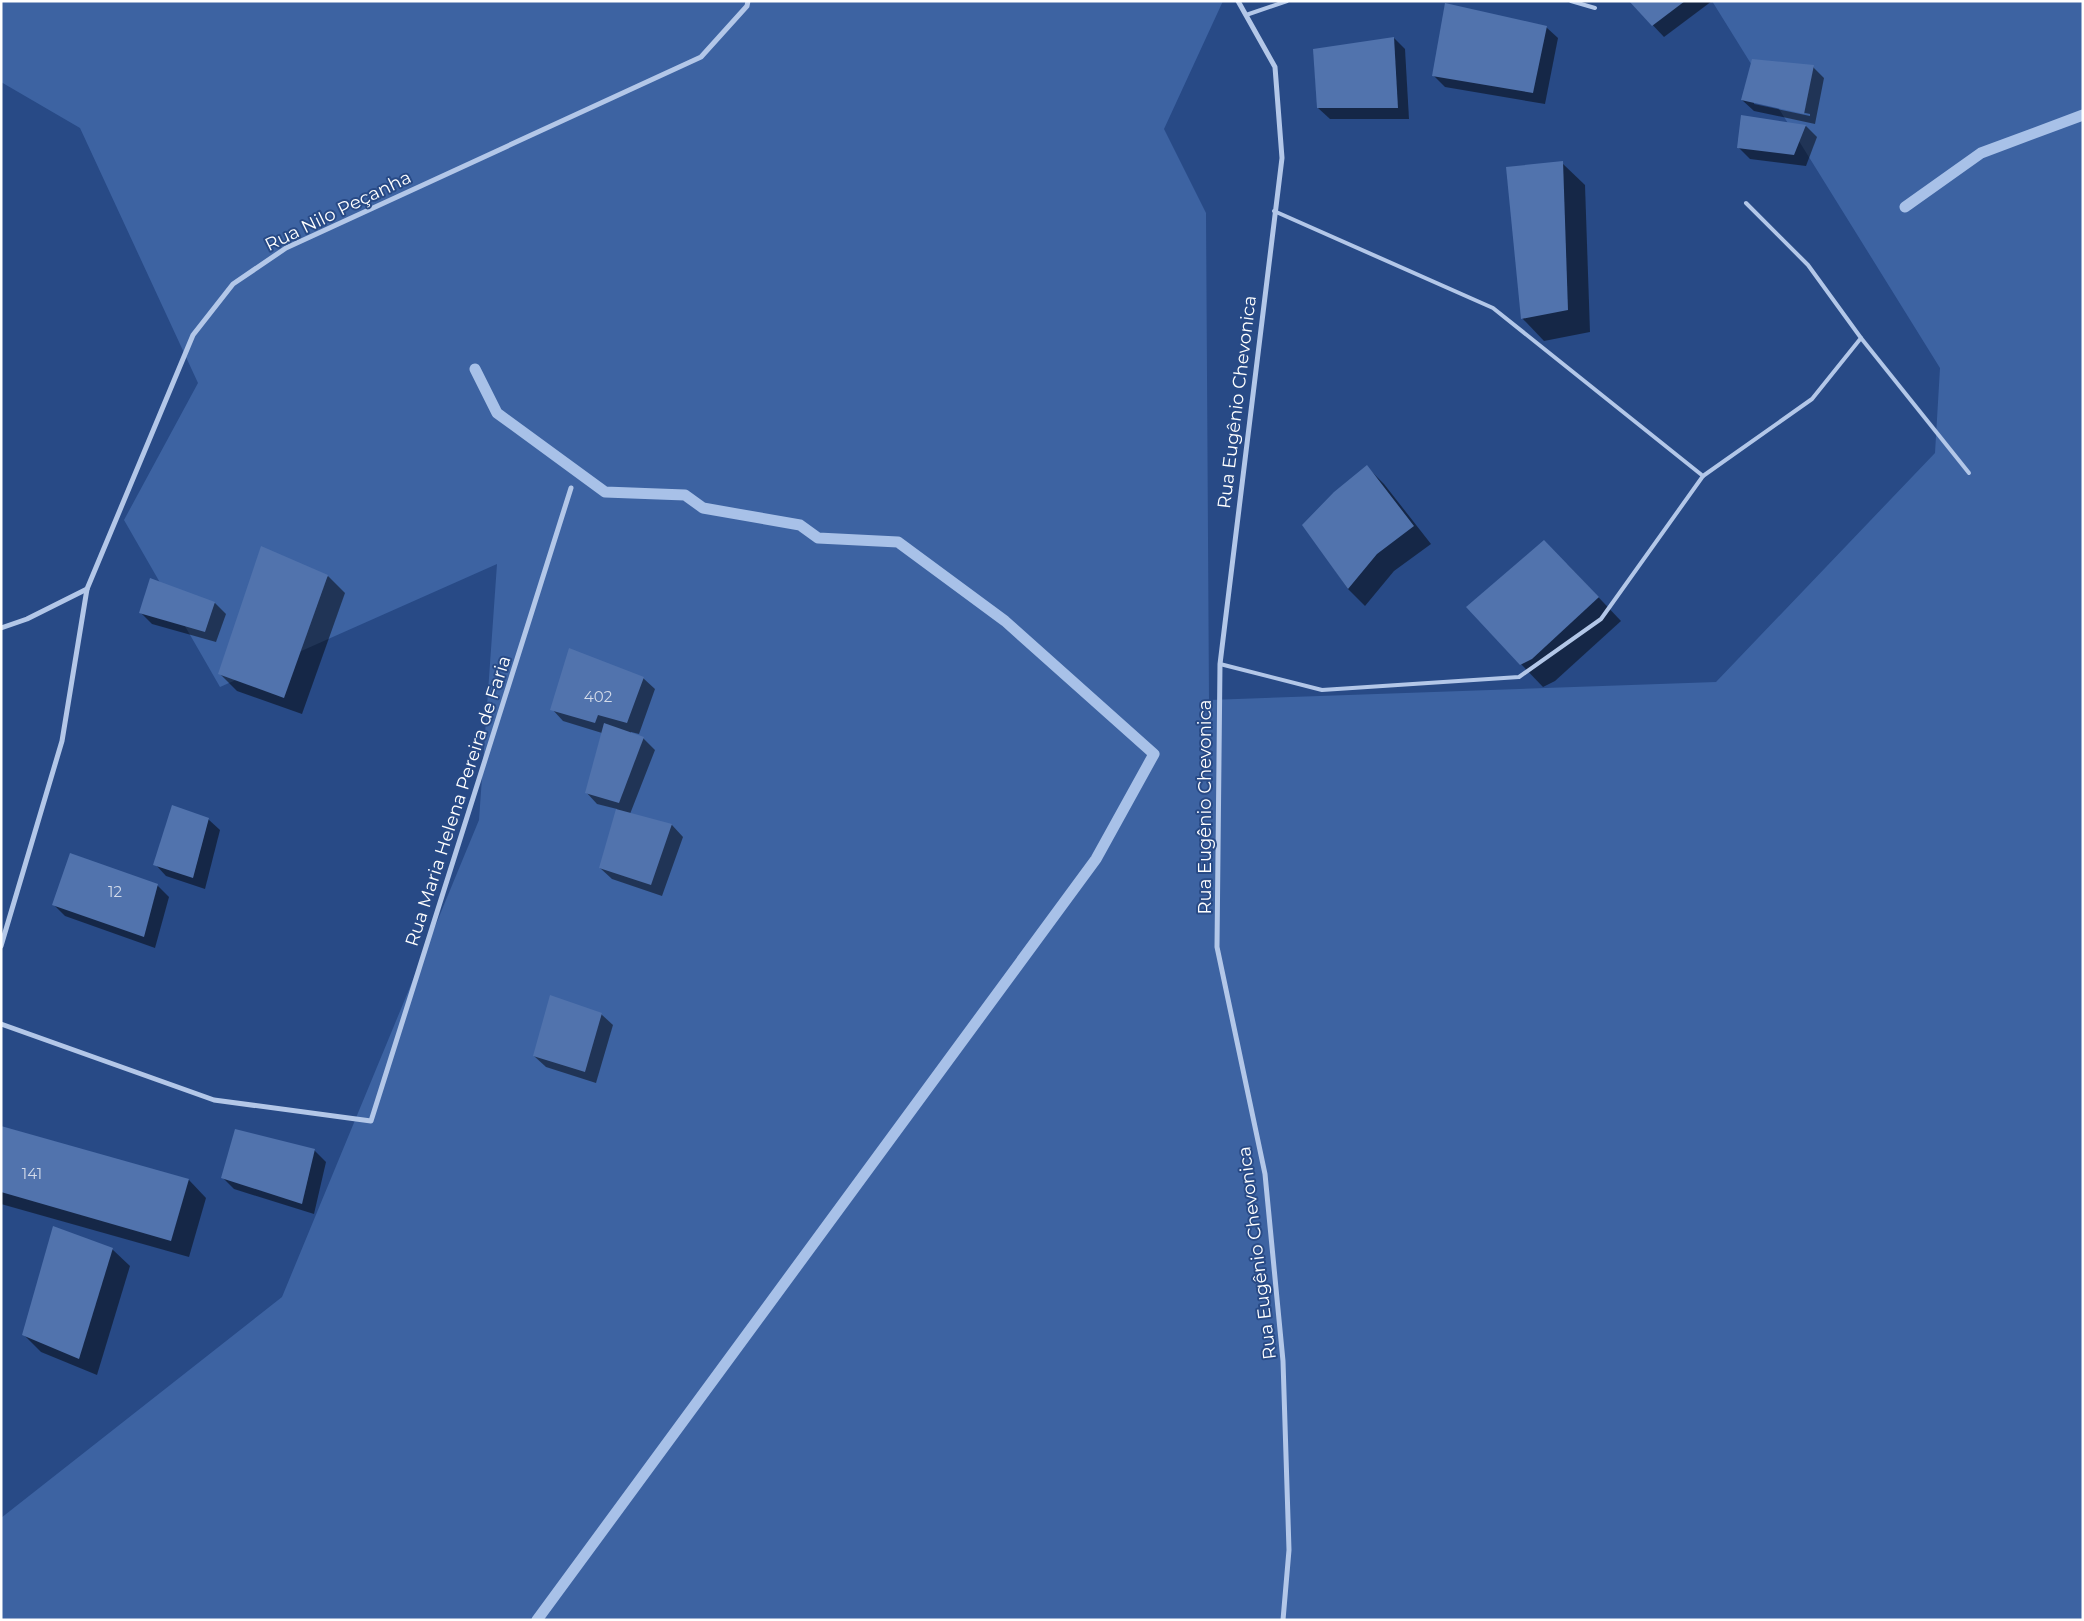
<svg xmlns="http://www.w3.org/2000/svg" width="2084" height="1621" viewBox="0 0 2084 1621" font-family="Montserrat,sans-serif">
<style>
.green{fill:#3d63a2}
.shadow{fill:#0007;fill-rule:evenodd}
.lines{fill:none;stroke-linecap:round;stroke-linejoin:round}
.stream{stroke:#a8c1e8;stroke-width:11}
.building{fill:#5173ad}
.service{stroke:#b3c7e8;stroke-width:4}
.minor{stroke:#b3c7e8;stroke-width:5}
.labels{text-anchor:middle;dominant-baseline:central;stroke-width:4;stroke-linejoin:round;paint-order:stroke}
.number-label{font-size:15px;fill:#d4dcea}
.street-label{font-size:18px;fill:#fff;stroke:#284a86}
</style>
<rect width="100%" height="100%" fill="#284a86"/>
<path class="green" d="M1 1H1223L1164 129 1206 213 1209 700 1716 682 1935 453 1940 368 1712 1H2083V1620H1V1518L282 1297 479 820 497 564 220 687 124 520 198 383 80 128 1 82Z"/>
<g class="shadow">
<path d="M1630 1H1712L1664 37Z"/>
<path d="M1546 27 1558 38 1545 104 1445 87 1433 75Z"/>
<path d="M1394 38 1405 49 1409 119H1330L1318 108Z"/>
<path d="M1813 67 1824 78 1815 124 1754 111 1742 100ZM1754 102 1810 114V116L1754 104Z"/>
<path d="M1806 126 1817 137 1806 166 1750 159 1738 147Z"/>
<path d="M1562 163 1585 185 1590 332 1544 341 1522 318Z"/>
<path d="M1367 467 1384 484 1431 544 1394 571 1365 606 1348 589 1304 525Z"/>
<path d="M1567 564 1621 621 1555 681 1543 687 1521 664Z"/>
<path d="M328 576 345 593 302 714 237 691 220 674Z"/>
<path d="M215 603 226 614 216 642 152 624 140 612Z"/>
<path d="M643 678 655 689 639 734 631 732V734L643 738 655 750 630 814 672 825 683 837 662 896 612 879 600 868 617 809 597 804 586 792 602 733 563 721 552 709Z"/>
<path d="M208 819 220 830 205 889 166 876 155 864Z"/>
<path d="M157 885 169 897 155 948 65 916 54 905Z"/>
<path d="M601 1014 613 1025 596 1083 546 1067 534 1056Z"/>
<path d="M1 1127 189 1180 206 1198 189 1257 1 1204Z"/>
<path d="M314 1150 326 1162 314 1214 234 1189 223 1178Z"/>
<path d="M112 1249 130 1266 97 1375 41 1352 24 1335Z"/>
</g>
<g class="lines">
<g class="stream">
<path d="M1905 207 1981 153 2083 115"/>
<path d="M475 369 497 413 605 492 685 495 703 508 800 525 818 538 898 542 1005 621 1154 754 1096 859 537 1620"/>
</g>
</g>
<g class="building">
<path d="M1629 1H1685L1652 26Z"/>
<path d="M1445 3 1547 26 1533 93 1432 76Z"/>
<path d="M1394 37 1398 108H1317L1313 49Z"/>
<path d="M1752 59 1814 65 1804 114 1741 100Z"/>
<path d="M1741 115 1806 125 1794 155 1737 148Z"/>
<path d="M1563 161 1568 310 1521 319 1506 167Z"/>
<path d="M1367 465 1414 526 1377 554 1348 589 1302 525 1334 492Z"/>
<path d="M1544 540 1599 597 1532 659 1520 665 1466 607Z"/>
<path d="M261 546 328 575 284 698 218 674Z"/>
<path d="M150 578 215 602 205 632 139 613Z"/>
<path d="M569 648 644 677 627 723 598 715 595 723 550 710Z"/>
<path d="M604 723 644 737 619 803 585 793Z"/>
<path d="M172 805 209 818 193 878 153 865Z"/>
<path d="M616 809 672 824 651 885 599 868Z"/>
<path d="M70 853 158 884 144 937 52 905Z"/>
<path d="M550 995 602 1013 585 1072 533 1056Z"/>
<path d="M1 1126 189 1179 171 1241 1 1192Z"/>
<path d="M235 1129 315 1149 302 1204 221 1178Z"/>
<path d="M53 1226 113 1248 79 1359 22 1335Z"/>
</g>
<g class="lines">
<g class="service">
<path d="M1571 1 1595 8"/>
<path d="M1246 15 1287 1"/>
<path d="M1274 211 1493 308 1703 476 1812 399 1861 338 1808 265 1746 203"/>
<path d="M1861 338 1969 473"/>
<path d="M1220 664 1322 690 1519 677 1601 619 1703 476"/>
</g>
<g class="minor">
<path d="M1238 1 1275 67 1282 158 1220 664 1217 947 1265 1174 1283 1361 1289 1550 1283 1620"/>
<path d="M1 628 27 619 87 589"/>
<path d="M1 946 62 741 87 589 193 335 233 284 286 248 701 57 747 6 748 1"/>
<path d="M1 1024 214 1100 371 1121 571 488"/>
</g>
</g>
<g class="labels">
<g class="number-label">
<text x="598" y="696">402</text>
<text x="115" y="891">12</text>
<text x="32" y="1173">141</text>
</g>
<g class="street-label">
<text transform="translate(338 211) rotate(-26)">Rua Nilo Peçanha</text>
<text transform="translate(1237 402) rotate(-83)">Rua Eugênio Chevonica</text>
<text transform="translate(458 801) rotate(-72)">Rua Maria Helena Pereira de Faria</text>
<text transform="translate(1205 807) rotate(-90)">Rua Eugênio Chevonica</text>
<text transform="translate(1257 1253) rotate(-97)">Rua Eugênio Chevonica</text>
</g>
</g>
<rect width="2084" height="1621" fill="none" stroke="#ffffff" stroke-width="5"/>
</svg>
